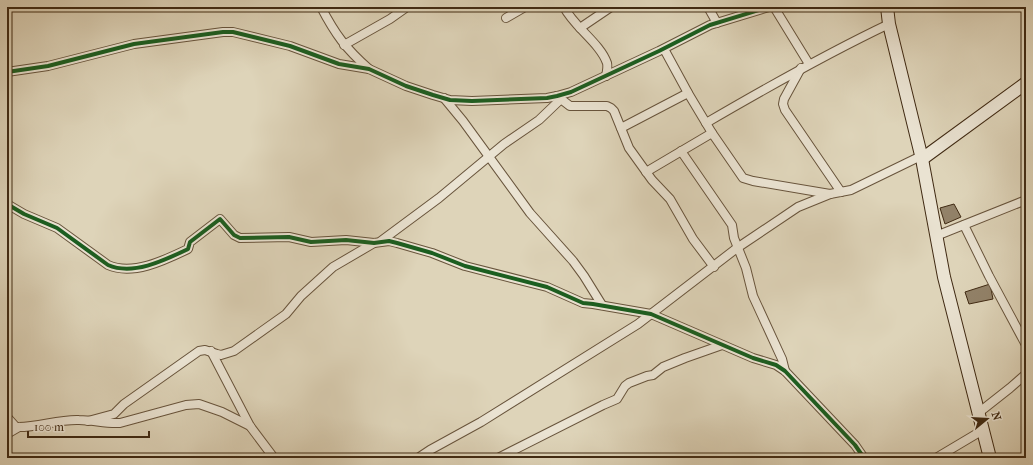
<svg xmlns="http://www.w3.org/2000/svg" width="1033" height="465" viewBox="0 0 1033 465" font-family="'IM FELL French Canon',serif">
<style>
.building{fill:#928269;stroke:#402a13}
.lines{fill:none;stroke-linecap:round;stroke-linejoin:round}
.street-casing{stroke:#68543c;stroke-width:10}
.secondary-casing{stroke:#402a13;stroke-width:14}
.street{stroke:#eae3d2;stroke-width:8}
.secondary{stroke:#eae3d2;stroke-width:12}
.cycleway-casing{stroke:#eae3d2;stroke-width:6}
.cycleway{stroke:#1b5e20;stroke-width:4}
</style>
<rect width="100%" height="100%" fill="#ded4b9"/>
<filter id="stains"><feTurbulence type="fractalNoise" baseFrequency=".005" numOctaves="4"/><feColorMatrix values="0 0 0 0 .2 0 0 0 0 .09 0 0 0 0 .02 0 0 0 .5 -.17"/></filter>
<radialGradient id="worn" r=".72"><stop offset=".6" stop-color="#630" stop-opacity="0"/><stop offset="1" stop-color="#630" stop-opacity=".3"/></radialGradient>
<g class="building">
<path d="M954 204 961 217 945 224 940 208Z"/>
<path d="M990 284 993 299 969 304 965 292Z"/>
</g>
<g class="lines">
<defs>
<g id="street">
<path d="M321 7C335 34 346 49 369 69"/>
<path d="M564 7C574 27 600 43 607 63 608 67 607 71 606 76"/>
<path d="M708 7 717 23"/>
<path d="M774 7 809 64"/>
<path d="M506 18 525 7"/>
<path d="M580 28 611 7"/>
<path d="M344 45 390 19 407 7"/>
<path d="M664 49 688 93 712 133 743 178 753 181 830 194"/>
<path d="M801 68 784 99 783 104 785 110 841 192"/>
<path d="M7 72 48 66 134 44 223 32H233L290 46 339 64 369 69 406 86 433 95 450 100 472 101 547 98 557 96 571 92 659 51 710 25 769 7H812"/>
<path d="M557 96 570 106H607L611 108 614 111 629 148 652 180 670 199 693 239 714 267"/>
<path d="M444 98 463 121 530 213 573 261 584 276 602 305"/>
<path d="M706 123C766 88 826 54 889 24"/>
<path d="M621 128 688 93"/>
<path d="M681 151 732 225 734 238 746 268 753 296 782 359 785 371"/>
<path d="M646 172 712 133"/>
<path d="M7 204 24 214 57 228 108 265C133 276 165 260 188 249L190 242 220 219 234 235 240 238 289 237 311 242 346 240 374 243 389 241 397 243 432 253 465 266 547 287 583 303 593 304 651 314 753 358 776 365 785 371 855 445 864 458"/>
<path d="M964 225 989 276 1026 345"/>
<path d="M936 236 1026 200"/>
<path d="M381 241 439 198 504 144 539 120 561 99"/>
<path d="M211 351 250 426 274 458"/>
<path d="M977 414 1010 388 1026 374"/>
<path d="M7 417 16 427C37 428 58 419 79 420 93 420 106 424 120 423L186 405 199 404 222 412 250 426"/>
<path d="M88 421 114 414 124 404 199 351 205 350 217 354 221 355 234 351 286 314 301 296 333 267 374 243"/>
<path d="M7 434 19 427"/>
<path d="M418 458 430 450 481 422 638 324 737 248 798 207 830 194 851 190 921 156"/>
<path d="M498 458 603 405 617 399 625 386 629 383 647 376 653 375 663 367 685 358 722 345"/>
<path d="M936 458 983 430"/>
</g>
<g id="secondary">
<path d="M887 7 889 24 922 159 944 277 990 458"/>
<path d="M922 159 1026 83"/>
</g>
</defs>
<use href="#street" class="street-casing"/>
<use href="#secondary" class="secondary-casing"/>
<use href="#street" class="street"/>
<use href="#secondary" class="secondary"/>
<defs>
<g id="cycleway">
<path d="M7 72 48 66 134 44 223 32H233L290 46 339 64 369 69 406 86 433 95 450 100 472 101 547 98 557 96 571 92 659 51 710 25 769 7H812"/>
<path d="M7 204 24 214 57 228 108 265C133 276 165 260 188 249L190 242 220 219 234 235 240 238 289 237 311 242 346 240 374 243 389 241 397 243 432 253 465 266 547 287 583 303 593 304 651 314 753 358 776 365 785 371 855 445 864 458"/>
</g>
</defs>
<use href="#cycleway" class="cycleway-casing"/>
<use href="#cycleway" class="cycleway"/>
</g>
<rect width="1033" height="465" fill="none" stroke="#ded4b9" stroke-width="24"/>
<rect x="8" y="8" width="1017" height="449" fill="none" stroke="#402a13" stroke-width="2"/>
<rect x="12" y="12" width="1009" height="441" fill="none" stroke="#402a13"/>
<g transform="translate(987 419) rotate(72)" stroke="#eae3d2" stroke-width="3" paint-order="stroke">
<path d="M0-3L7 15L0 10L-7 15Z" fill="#402a13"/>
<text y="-6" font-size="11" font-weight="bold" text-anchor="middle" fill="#402a13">N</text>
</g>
<path d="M28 431v6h121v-6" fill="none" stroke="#402a13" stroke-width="2"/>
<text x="34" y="431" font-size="12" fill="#402a13" stroke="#eae3d2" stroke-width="3" paint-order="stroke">100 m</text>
<rect width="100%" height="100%" filter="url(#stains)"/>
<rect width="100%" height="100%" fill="url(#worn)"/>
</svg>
